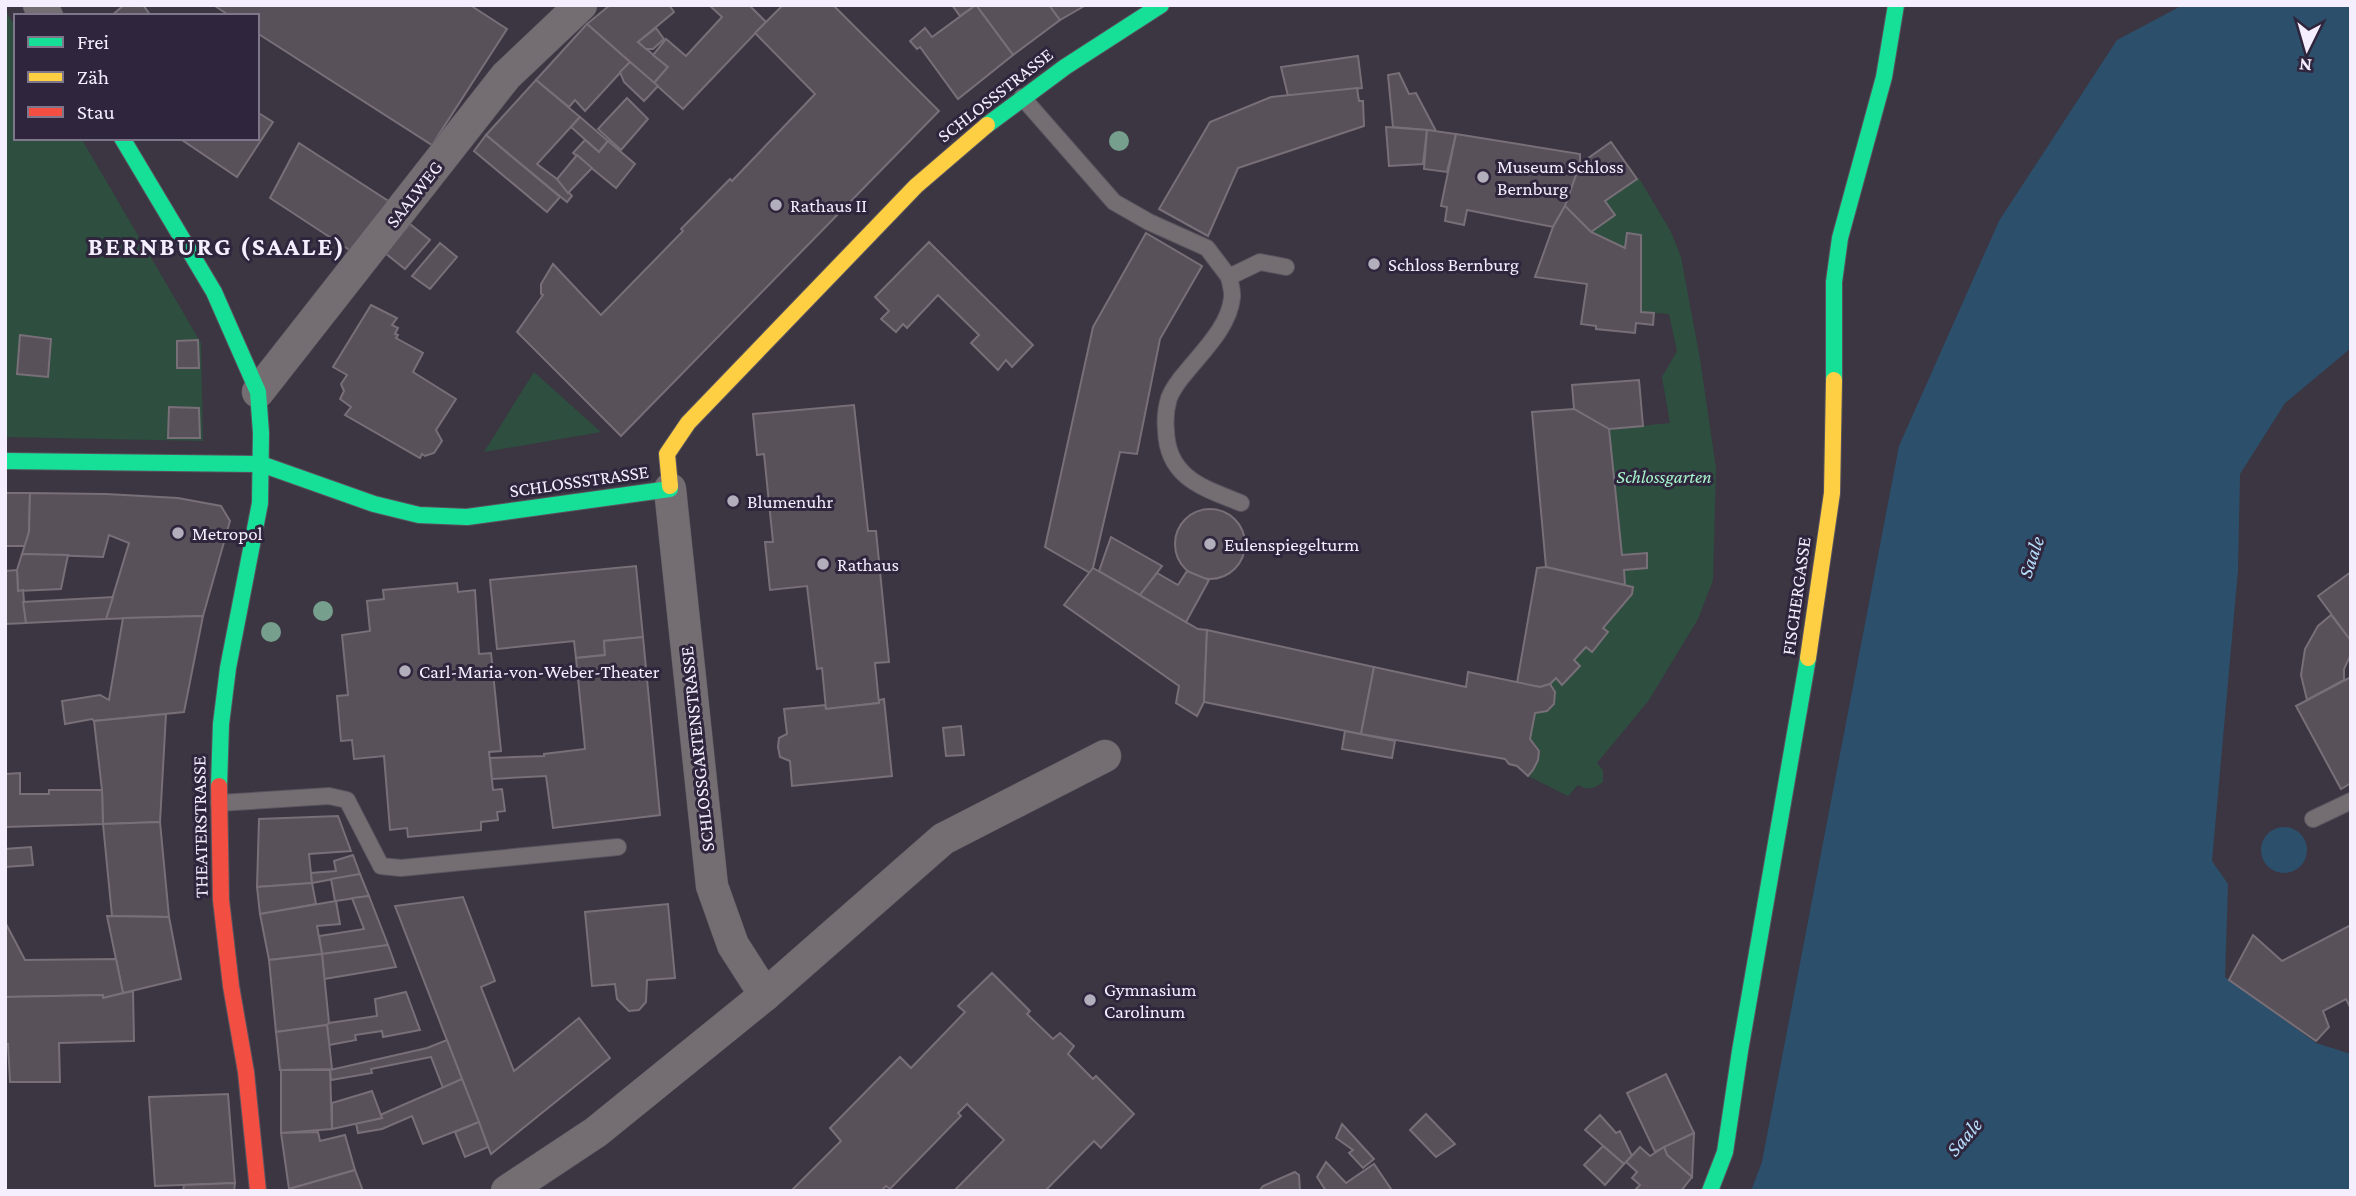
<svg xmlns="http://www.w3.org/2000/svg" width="2356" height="1196" viewBox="0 0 2356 1196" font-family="'Crimson Pro',serif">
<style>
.green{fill:#2e4e3f}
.water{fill:#2c506b}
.building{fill:#58515a;stroke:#786f78;stroke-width:2}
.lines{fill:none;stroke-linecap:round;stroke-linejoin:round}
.lane-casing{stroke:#59545f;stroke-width:18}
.street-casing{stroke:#59545f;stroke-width:33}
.fast-casing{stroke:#59545f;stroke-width:18}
.slow-casing{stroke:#59545f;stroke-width:18}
.jam-casing{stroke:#59545f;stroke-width:18}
.lane{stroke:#746e72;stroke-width:16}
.street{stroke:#746e72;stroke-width:32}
.fast{stroke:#16e098;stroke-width:16}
.slow{stroke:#ffcf43;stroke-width:16}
.jam{stroke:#f24e42;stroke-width:16}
.tree{fill:#769f8d}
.poi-dot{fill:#b3aebc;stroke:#2f263e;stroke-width:2.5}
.labels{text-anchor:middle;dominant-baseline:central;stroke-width:6;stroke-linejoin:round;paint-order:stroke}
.street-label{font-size:19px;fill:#f4eefe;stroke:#2f263e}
.poi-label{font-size:19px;fill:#f4eefe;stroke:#2f263e;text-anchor:start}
.park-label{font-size:19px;font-style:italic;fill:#a7f5cb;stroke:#2f263e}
.water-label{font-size:21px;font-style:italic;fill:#b5dcf9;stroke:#2f263e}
.district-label{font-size:26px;font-weight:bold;letter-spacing:2px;fill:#f4eefe;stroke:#2f263e}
</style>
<rect width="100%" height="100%" fill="#3b3642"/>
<g class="green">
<path d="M5 10 16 28V138H81L201 343 203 441 5 437Z"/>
<path d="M1639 178 1671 232 1681 257 1700 359 1716 468 1713 580 1698 619 1649 700 1597 763 1603 770V782C1594 789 1588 791 1578 785L1568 796 1528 776 1539 755 1536 745 1530 739 1535 713 1547 711 1554 704 1555 692 1550 684 1556 678 1563 684 1580 666 1574 660 1586 647 1592 652 1608 632 1603 628 1632 593V587L1625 585 1624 570 1647 568V553L1622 555 1609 429 1670 423 1662 377 1677 351 1669 314 1641 312V235L1627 233 1625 248 1591 232 1615 215 1605 201Z"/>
<path d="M534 372 601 432 484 452Z"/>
</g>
<g class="water">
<path d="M2183 5H2351V348L2285 403 2240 474 2238 570 2212 861 2228 884 2225 977 2316 1043 2351 1054V1191H1751L1762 1162 1899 446 1999 221 2117 40Z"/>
<circle cx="2284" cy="850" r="23"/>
</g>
<g class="building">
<path d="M124 5H143L151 16H111Z"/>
<path d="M470 5 507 29 432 145 257 33V16H230L215 6Z"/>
<path d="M610 5H669L674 12 638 42 668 67 654 83 587 24Z"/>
<path d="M709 5H749L766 22 683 109 654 83 668 67 653 55 666 39 686 56 722 17Z"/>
<path d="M783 5H833L939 111 621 436 517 332 543 295 541 294V284L553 264 601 315 683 231 681 229 730 179 732 181 815 94 755 33Z"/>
<path d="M952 5H976L960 16Z"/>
<path d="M976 5H1049L1060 20 1013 55Z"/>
<path d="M976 5 1013 55 958 99 920 47 917 49 910 41 925 28 932 37Z"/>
<path d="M1049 5H1086L1060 20Z"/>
<path d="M587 24 630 62 585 111 575 100 569 107 536 80Z"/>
<path d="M656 28 664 39 653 49H646L638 42Z"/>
<path d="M1358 56 1362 88 1288 96 1281 67Z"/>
<path d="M630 62 658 86 644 101 624 82 620 72Z"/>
<path d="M1399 73 1409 94 1416 93 1436 131 1393 127 1388 75Z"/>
<path d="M536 80 580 117 537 164 557 179 572 196 567 202 486 135Z"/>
<path d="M1357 88 1359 101H1363L1364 126 1238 168 1208 236 1159 209 1210 122 1271 97Z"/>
<path d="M627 98 648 119 621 150 598 129Z"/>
<path d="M257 112 273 122 237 177 179 138H257Z"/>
<path d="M580 117 608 141 599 152 571 127Z"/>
<path d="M1386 127 1427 130 1423 164 1389 166Z"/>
<path d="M1427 130 1456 134 1447 172 1424 169Z"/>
<path d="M1456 134 1580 154V164L1565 206 1553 227 1467 210 1464 225 1445 221 1447 207 1441 206Z"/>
<path d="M486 135 560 197 547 212 474 151Z"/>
<path d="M585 140 599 152 608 141 635 164 616 188 573 153Z"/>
<path d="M1611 142 1637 179 1605 201 1615 215 1591 232 1565 206 1580 164Z"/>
<path d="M299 143 393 204 354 253 270 198Z"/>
<path d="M577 155 592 168 568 193 557 179Z"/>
<path d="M1565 206 1591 232 1625 248 1627 233 1641 235V312L1654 313 1653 325 1636 323 1635 333 1596 329V326L1581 324 1587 284 1535 277 1553 227Z"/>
<path d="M410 224 430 240 405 269 385 253Z"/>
<path d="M1146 233 1202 266 1160 339 1137 454 1120 452 1093 568 1090 573 1045 547 1093 327Z"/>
<path d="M929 242 1033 345 1012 367 1006 360 998 370 971 343 979 335 938 295 907 328 903 324 896 332 881 319 889 311 875 297Z"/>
<path d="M440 243 457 257 430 289 412 276Z"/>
<path d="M371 305 397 318 392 325 398 328 395 334 398 335 396 338 423 353 413 372 456 399 436 430 442 441 434 453 425 456 422 454 420 458 345 415 351 407 340 399 344 391 341 384 347 375 333 367Z"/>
<path d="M20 335 51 339 48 377 17 374Z"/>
<path d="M198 340 199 368H177V341Z"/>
<path d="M1639 380 1643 426 1609 429 1574 409 1572 385Z"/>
<path d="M854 405 868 531H876L889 662 875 663 879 703 826 709 822 668 817 669 807 586 770 590 765 542H773L764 454 757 455 753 414Z"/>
<path d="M169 407 199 408 200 438H168Z"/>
<path d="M1574 409 1609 429 1622 555 1647 553V568L1624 570 1625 585 1546 567 1532 412Z"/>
<path d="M5 493H30L29 532 25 546H5Z"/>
<path d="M30 493 106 494 178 498 221 506 230 521 203 616 106 619 129 543 109 535 103 557 22 554 29 532Z"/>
<circle cx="1210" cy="544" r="35"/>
<path d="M1111 537 1162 566 1140 595 1099 571Z"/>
<path d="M22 554 68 555 61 589 18 591 17 570Z"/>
<path d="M636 566 643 637 604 641 605 655 576 658 574 641 497 649 490 580Z"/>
<path d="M1546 567 1633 587 1632 594 1603 628 1608 632 1592 652 1586 647 1574 660 1580 666 1562 685 1556 678 1550 684 1540 687 1517 683 1537 568Z"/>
<path d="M1093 568 1198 629 1207 630 1204 702 1197 716 1176 703 1179 686 1064 605Z"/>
<path d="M17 570 18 591 23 590 26 623 5 624V571Z"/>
<path d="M1187 571 1209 580 1186 622 1140 595 1157 573 1178 585Z"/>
<path d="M2351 572V641L2318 596Z"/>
<path d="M457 583 458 592 475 590 479 654 491 653 501 751 489 752 493 790 502 789 505 811 497 812 498 820 481 822V830L408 837 407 828 390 830 384 756 354 759 352 740 341 741 337 696 348 695 342 635 370 631 367 601 384 599 383 590Z"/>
<path d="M113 597 106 619 26 623 23 602Z"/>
<path d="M2331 615 2351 641V654L2344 669V680L2307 700 2301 675 2305 649 2318 626Z"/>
<path d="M203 616 184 712 94 721 92 719 65 724 62 701 100 695 109 700 123 618Z"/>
<path d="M1207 630 1374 667 1361 734 1204 702Z"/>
<path d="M643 637 660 815 553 828 546 776 492 779 490 758 544 756V754L585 749 576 658 605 655 604 641Z"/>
<path d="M1374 667 1466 687 1468 672 1540 687 1550 684 1555 692 1554 704 1547 711 1535 713 1530 739 1539 751 1538 760 1533 770 1528 776 1517 766 1509 764 1505 759 1361 734Z"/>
<path d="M2351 677V783L2341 789 2296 706Z"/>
<path d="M884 699 892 776 792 786 790 761 780 757 778 747 779 738 787 734 784 709 825 705 826 709 879 703V700Z"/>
<path d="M166 714 160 822 103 824 102 790 94 721Z"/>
<path d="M961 726 964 755 946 756 943 728Z"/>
<path d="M1345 731 1395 741 1392 758 1342 749Z"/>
<path d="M20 773V794H49V790H102L103 824 5 827V774Z"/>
<path d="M338 816 351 851 309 854 312 883 257 887 259 819Z"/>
<path d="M160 822 169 917 112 916 103 824Z"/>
<path d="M31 847 33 865 5 867V849Z"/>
<path d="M353 855 360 874 312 883 311 873 336 871 334 861Z"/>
<path d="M360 874 369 896 335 901 331 879Z"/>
<path d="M312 883 316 904 260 914 257 887Z"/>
<path d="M369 896 388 945 322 954 319 936 364 929 352 898Z"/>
<path d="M463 897 495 981 481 987 514 1071 579 1018 610 1058 491 1154 395 906Z"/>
<path d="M336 901 340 924 317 926 322 954 269 960 260 914Z"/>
<path d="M668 904 675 978 647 980 646 1002 639 1010 629 1011 617 999 615 984 592 986 585 912Z"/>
<path d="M107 916 169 917 181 979 123 993Z"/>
<path d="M5 922 25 960 116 959 123 993 103 998V995L5 997Z"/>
<path d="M2351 925V1009L2346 999 2323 1011 2329 1027 2316 1041 2229 980 2253 935 2282 961Z"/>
<path d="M388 945 396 967 324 979 322 954Z"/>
<path d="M322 954 329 1023 327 1025 276 1032 269 960Z"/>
<path d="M992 973 1030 1011 1027 1014 1053 1039 1060 1033 1074 1046 1068 1054 1093 1079 1096 1076 1134 1114 1101 1148 1094 1141 1045 1191H954L1004 1140 967 1104 958 1113 961 1116 890 1189 886 1186 881 1191H791L841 1141 830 1128 900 1057 911 1068 965 1012 958 1006Z"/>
<path d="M133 991 134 1041 59 1043 60 1082H10L8 1044H6L5 1041V997L103 995V998Z"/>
<path d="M406 992 420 1030 383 1037 382 1031 355 1035 356 1040 329 1045 327 1025 329 1023 377 1016 375 999Z"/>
<path d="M327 1025 332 1069 280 1070 276 1032Z"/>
<path d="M447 1040 462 1079 443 1088 431 1057 371 1069 372 1073 331 1080 330 1070 427 1048Z"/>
<path d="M281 1070H330L332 1129 281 1133Z"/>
<path d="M1666 1074 1694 1133 1655 1152 1627 1093Z"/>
<path d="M462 1079 479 1122 423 1144 412 1116 382 1129 358 1133 356 1123 382 1118 380 1115Z"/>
<path d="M372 1091 382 1118 332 1129V1103Z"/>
<path d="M228 1094 235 1183 155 1186 149 1097Z"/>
<path d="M1426 1114 1455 1144 1436 1157 1410 1130Z"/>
<path d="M1600 1115 1616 1133 1620 1131 1632 1156 1624 1164 1585 1130Z"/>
<path d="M479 1122 488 1147 465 1157 455 1132Z"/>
<path d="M1342 1124 1374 1159 1363 1168 1349 1153 1353 1150 1336 1138Z"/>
<path d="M318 1132 320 1141 345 1135 355 1170 289 1189 281 1133Z"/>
<path d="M1694 1133 1692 1177 1667 1155 1664 1147Z"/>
<path d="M1603 1146 1624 1164 1605 1185 1584 1165Z"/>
<path d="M1640 1147 1650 1156 1664 1147 1667 1155 1692 1177 1681 1191H1634L1640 1185 1632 1178 1637 1172 1626 1162Z"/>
<path d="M1326 1162 1346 1183 1374 1164 1391 1189 1388 1191H1326L1317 1177Z"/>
<path d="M355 1170 363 1191H289V1189Z"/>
<path d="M1295 1172 1299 1175 1300 1191H1259L1263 1186Z"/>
<path d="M235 1183 234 1191H183L184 1185Z"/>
</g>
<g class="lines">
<defs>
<g id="lane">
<path d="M1022 97 1114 202 1149 222 1207 248 1229 277 1260 262 1286 267"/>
<path d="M1229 277C1230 283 1233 291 1232 298 1229 326 1204 350 1187 371 1180 379 1173 388 1169 398 1166 408 1165 420 1166 430 1167 478 1204 488 1241 503"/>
<path d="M219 803 329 796 347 800 381 866 401 868 618 847"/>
<path d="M2313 819 2351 801"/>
</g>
<g id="street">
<path d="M39 5 47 16"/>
<path d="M258 392 506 76 581 5"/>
<path d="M670 489 712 886 733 945 765 995"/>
<path d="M507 1191 596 1132 765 995 943 839 1105 756"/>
</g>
<g id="fast">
<path d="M987 125 1065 67 1161 5"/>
<path d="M122 138 214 292 258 392 261 433 260 503 228 668 221 724 219 786"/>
<path d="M1834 380V282L1840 238 1884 77 1896 5"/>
<path d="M5 461 261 464 374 504 419 515 467 517 670 489V486"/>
<path d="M1710 1191 1725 1152 1740 1051 1808 658"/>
</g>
<g id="slow">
<path d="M670 486 667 454 688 423 916 186 987 125"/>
<path d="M1808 658 1832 493 1834 380"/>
</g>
<path id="jam" d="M219 786 221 900 231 986 246 1072 258 1191"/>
</defs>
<use href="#lane" class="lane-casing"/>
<use href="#street" class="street-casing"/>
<use href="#fast" class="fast-casing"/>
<use href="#slow" class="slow-casing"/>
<use href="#jam" class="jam-casing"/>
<use href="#lane" class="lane"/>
<use href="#street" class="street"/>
<use href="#fast" class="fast"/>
<use href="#slow" class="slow"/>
<use href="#jam" class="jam"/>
</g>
<g class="tree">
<circle cx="1119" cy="141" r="10"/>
<circle cx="323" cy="611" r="10"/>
<circle cx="271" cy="632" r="10"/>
</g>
<g class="poi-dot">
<circle cx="1483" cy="177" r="7"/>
<circle cx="776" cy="205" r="7"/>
<circle cx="1374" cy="264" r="7"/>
<circle cx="733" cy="501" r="7"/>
<circle cx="178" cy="533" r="7"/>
<circle cx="1210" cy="544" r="7"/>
<circle cx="823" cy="564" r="7"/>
<circle cx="405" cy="671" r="7"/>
<circle cx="1090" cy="1000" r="7"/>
</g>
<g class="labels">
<g class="street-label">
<text transform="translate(995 95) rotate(-38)">SCHLOSSSTRASSE</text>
<text transform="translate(414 194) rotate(-52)">SAALWEG</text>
<text transform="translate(579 481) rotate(-8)">SCHLOSSSTRASSE</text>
<text transform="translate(1796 596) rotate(-82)">FISCHERGASSE</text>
<text transform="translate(697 749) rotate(-96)">SCHLOSSGARTENSTRASSE</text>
<text transform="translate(200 827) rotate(-91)">THEATERSTRASSE</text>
</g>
<g class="poi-label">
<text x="1497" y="166">Museum Schloss<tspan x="1497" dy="22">Bernburg</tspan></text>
<text x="790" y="205">Rathaus II</text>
<text x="1388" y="264">Schloss Bernburg</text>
<text x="747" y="501">Blumenuhr</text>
<text x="192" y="533">Metropol</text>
<text x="1224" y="544">Eulenspiegelturm</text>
<text x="837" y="564">Rathaus</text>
<text x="419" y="671">Carl-Maria-von-Weber-Theater</text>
<text x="1104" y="989">Gymnasium<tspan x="1104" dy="22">Carolinum</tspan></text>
</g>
<g class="park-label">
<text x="1664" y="476">Schlossgarten</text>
</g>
<g class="water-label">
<text transform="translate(2031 557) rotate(-71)">Saale</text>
<text transform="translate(1964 1137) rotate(-49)">Saale</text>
</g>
<g class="district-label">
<text x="217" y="246">BERNBURG (SAALE)</text>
</g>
</g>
<rect width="2356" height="1196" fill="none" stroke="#f4eefe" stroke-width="14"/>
<rect x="14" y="14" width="245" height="126" fill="#2f263e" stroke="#7e768b" stroke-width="2"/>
<rect x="28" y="37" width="35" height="10" fill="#16e098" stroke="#7e768b" stroke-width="2"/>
<text x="77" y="49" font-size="21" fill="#f4eefe">Frei</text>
<rect x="28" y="72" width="35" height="10" fill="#ffcf43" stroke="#7e768b" stroke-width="2"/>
<text x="77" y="84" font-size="21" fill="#f4eefe">Zäh</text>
<rect x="28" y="107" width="35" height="10" fill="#f24e42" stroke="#7e768b" stroke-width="2"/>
<text x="77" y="119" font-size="21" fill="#f4eefe">Stau</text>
<g transform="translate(2307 49) rotate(185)" stroke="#2f263e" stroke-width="5" paint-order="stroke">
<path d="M0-5L12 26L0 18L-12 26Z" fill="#f4eefe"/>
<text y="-10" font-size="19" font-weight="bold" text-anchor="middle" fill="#f4eefe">N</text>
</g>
</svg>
